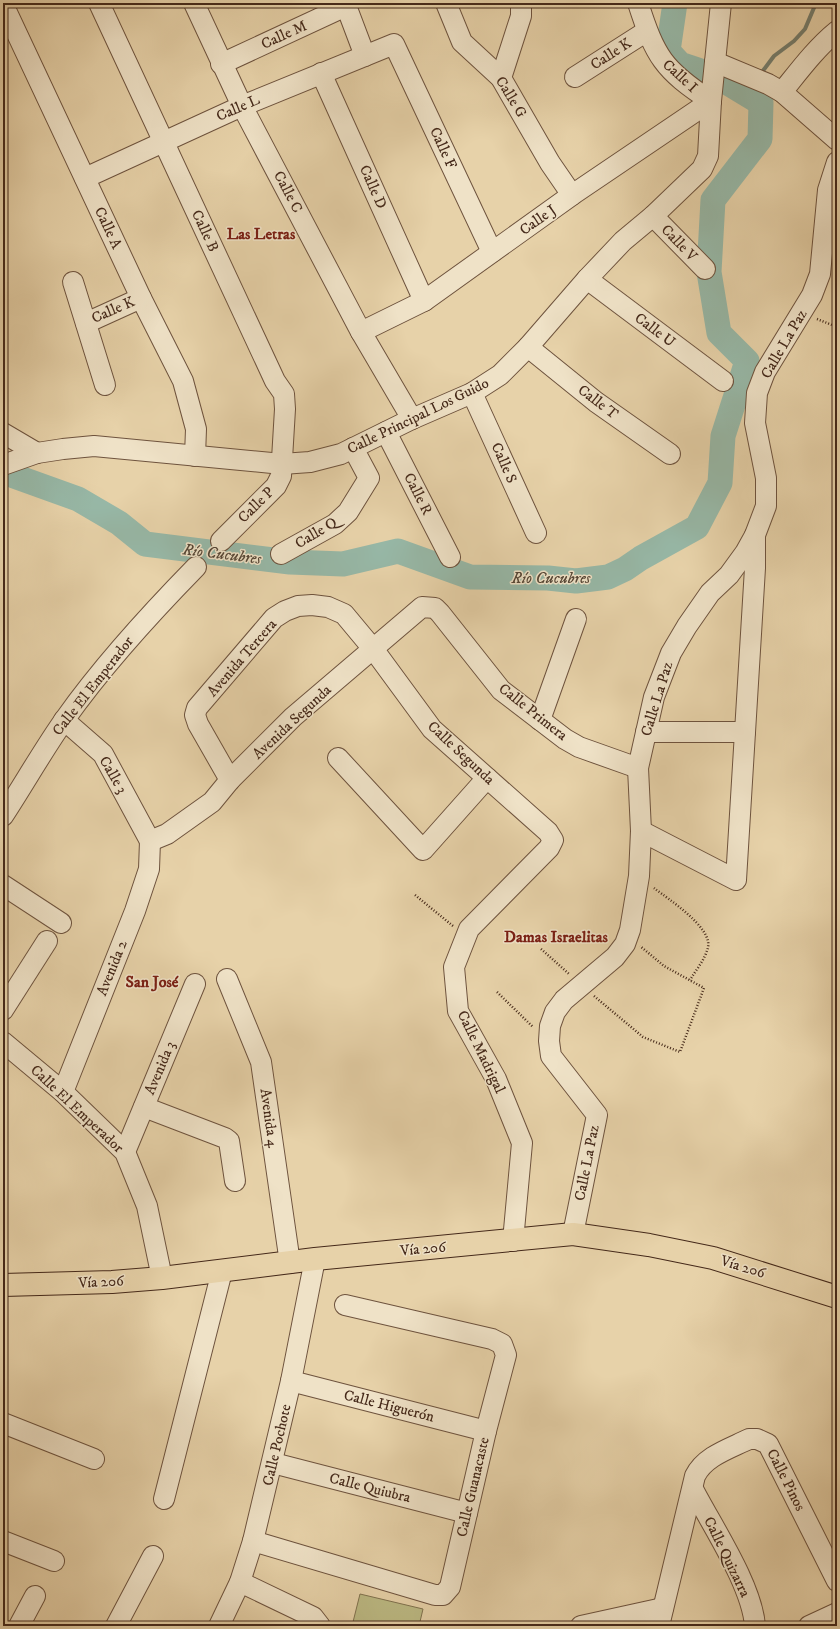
<svg xmlns="http://www.w3.org/2000/svg" width="840" height="1629" viewBox="0 0 840 1629" font-family="'IM FELL DW Pica',serif">
<style>
.grass{fill:#bcba84;stroke:#80724f}
.lines{fill:none;stroke-linecap:round;stroke-linejoin:round}
.stream{stroke:#767f6f;stroke-width:4}
.river{stroke:#97b8a7;stroke-width:25}
.minor-casing{stroke:#6e533e;stroke-width:22}
.major-casing{stroke:#45291a;stroke-width:24}
.path{stroke:#45291a;stroke-width:2.5;stroke-dasharray:1 2;stroke-linecap:butt}
.minor{stroke:#efe2c7;stroke-width:20}
.major{stroke:#e7d2a9;stroke-width:22}
.labels{text-anchor:middle;dominant-baseline:central;stroke-width:3;stroke-linejoin:round;paint-order:stroke}
.street-label{font-size:15px;fill:#45291a;stroke:#efe2c7}
.neighbourhood-label{font-size:16px;font-weight:bold;fill:#7a1f14;stroke:#efe2c7}
.water-label{font-size:16px;font-style:italic;fill:#554636;stroke:#efe2c7}
</style>
<rect width="100%" height="100%" fill="#e7d2a9"/>
<filter id="stains"><feTurbulence type="fractalNoise" baseFrequency=".005" numOctaves="4"/><feColorMatrix values="0 0 0 0 .2 0 0 0 0 .09 0 0 0 0 .02 0 0 0 .5 -.17"/></filter>
<radialGradient id="worn" r=".72"><stop offset=".6" stop-color="#630" stop-opacity="0"/><stop offset="1" stop-color="#630" stop-opacity=".3"/></radialGradient>
<path class="grass" d="M360 1594 423 1609 419 1626H352Z"/>
<g class="lines">
<g class="stream">
<path d="M762 72 774 56 794 41 805 29 816 3"/>
<path d="M750 95 754 85"/>
</g>
<g class="river">
<path d="M675 3 668 51 680 64 698 70"/>
<path d="M14 476 78 499 119 523 145 544 290 562 343 564 398 551 470 577 548 578 576 581 608 577 625 569 641 558 697 527 720 483 723 436 747 361 719 333 709 272 713 200 760 139 761 103 728 83"/>
</g>
<defs>
<g id="minor">
<path d="M99 3 275 381 284 394 285 409 281 476 276 486 221 541"/>
<path d="M194 3 242 106 361 332 412 419"/>
<path d="M345 3 365 56"/>
<path d="M446 3 462 42 501 78 550 163 572 195"/>
<path d="M638 3C655 56 663 70 711 101"/>
<path d="M3 4 141 298 183 381 196 429 195 456"/>
<path d="M715 62 768 84 782 92 837 140"/>
<path d="M221 64 346 6"/>
<path d="M321 73 424 301"/>
<path d="M575 77 647 31"/>
<path d="M501 78 521 16V3"/>
<path d="M782 92C799 71 816 48 837 31"/>
<path d="M85 178 242 106 394 44 492 252"/>
<path d="M653 216 705 269"/>
<path d="M587 279 723 381"/>
<path d="M73 282 105 385"/>
<path d="M86 323 141 298"/>
<path d="M361 332 424 301 572 195 711 101"/>
<path d="M528 347 596 402 670 454"/>
<path d="M472 393 536 533"/>
<path d="M386 432 450 557"/>
<path d="M3 433 37 453"/>
<path d="M3 465 37 453 63 449 94 446 282 464 310 462 341 454 412 419 472 393 500 375 528 347 587 279 623 241 653 216 702 169 708 156 711 101 721 3"/>
<path d="M281 554 335 524 348 512 369 478 353 448"/>
<path d="M64 720 103 754 150 841"/>
<path d="M540 720 576 619"/>
<path d="M646 732H745"/>
<path d="M338 758 423 850 487 778"/>
<path d="M230 780 198 724 195 715 197 708 274 618 285 611 298 606 312 605 328 607 344 614 374 650 432 729 548 832 553 840 549 848 469 929 454 967 458 1011 496 1079 522 1143 513 1241"/>
<path d="M3 816C24 784 43 750 65 719 104 664 149 615 196 567"/>
<path d="M641 831 736 880 755 568V535"/>
<path d="M150 841 167 834 212 802 230 780 293 717 422 607 435 608 440 613 501 690 565 739 579 747 638 768"/>
<path d="M3 885 61 923"/>
<path d="M227 979 261 1062 290 1263"/>
<path d="M3 1010 47 941"/>
<path d="M3 1042 63 1092 125 1152 147 1206 162 1278"/>
<path d="M63 1092 135 911 149 869 150 841"/>
<path d="M144 1107 225 1138 229 1141 235 1181"/>
<path d="M125 1152 195 984"/>
<path d="M573 1234 597 1115 551 1056 549 1041 550 1026 555 1012 564 1000 615 957 625 944 630 930 639 876 641 831 638 768 654 697 671 653 687 626 710 593 729 575 745 553 755 535 766 506V478L755 423 757 393 765 372 812 295 820 274 828 190 837 162"/>
<path d="M291 1381 486 1431"/>
<path d="M3 1423 94 1459"/>
<path d="M273 1463 467 1513"/>
<path d="M693 1489C712 1526 752 1585 755 1626"/>
<path d="M164 1499 222 1271"/>
<path d="M3 1541 54 1561"/>
<path d="M253 1541 435 1595H443L450 1587 486 1431 506 1355 502 1344 492 1339 345 1305"/>
<path d="M240 1582 313 1617 320 1626"/>
<path d="M19 1626 35 1596"/>
<path d="M116 1626 153 1556"/>
<path d="M219 1626 240 1582 253 1541 291 1381 315 1259"/>
<path d="M581 1626 663 1608"/>
<path d="M659 1626 695 1476C705 1456 729 1449 749 1439H757L768 1444 837 1581"/>
<path d="M809 1626 837 1613"/>
</g>
<path id="major" d="M3 1285 112 1282 162 1278 315 1259 573 1234 649 1245 713 1258 837 1297"/>
</defs>
<use href="#minor" class="minor-casing"/>
<use href="#major" class="major-casing"/>
<g class="path">
<path d="M817 319 837 327"/>
<path d="M654 888C668 899 712 927 708 947 706 958 696 970 690 980"/>
<path d="M415 895 453 926"/>
<path d="M541 949 569 974"/>
<path d="M497 992 533 1027"/>
<path d="M594 996 643 1037 680 1052 704 988 664 966 640 946"/>
</g>
<use href="#minor" class="minor"/>
<use href="#major" class="major"/>
</g>
<g class="labels">
<g class="street-label">
<text transform="translate(284 35) rotate(-25)">Calle M</text>
<text transform="translate(611 54) rotate(-33)">Calle K</text>
<text transform="translate(680 76) rotate(42)">Calle I</text>
<text transform="translate(511 97) rotate(58)">Calle G</text>
<text transform="translate(238 108) rotate(-24)">Calle L</text>
<text transform="translate(443 148) rotate(65)">Calle F</text>
<text transform="translate(373 187) rotate(66)">Calle D</text>
<text transform="translate(288 192) rotate(62)">Calle C</text>
<text transform="translate(538 220) rotate(-35)">Calle J</text>
<text transform="translate(108 228) rotate(65)">Calle A</text>
<text transform="translate(205 231) rotate(65)">Calle B</text>
<text transform="translate(679 243) rotate(46)">Calle V</text>
<text transform="translate(113 310) rotate(-24)">Calle K</text>
<text transform="translate(655 330) rotate(37)">Calle U</text>
<text transform="translate(784 344) rotate(-60)">Calle La Paz</text>
<text transform="translate(598 402) rotate(37)">Calle T</text>
<text transform="translate(418 416) rotate(-26)">Calle Principal Los Guido</text>
<text transform="translate(504 463) rotate(66)">Calle S</text>
<text transform="translate(418 494) rotate(63)">Calle R</text>
<text transform="translate(256 505) rotate(-45)">Calle P</text>
<text transform="translate(316 533) rotate(-31)">Calle Q</text>
<text transform="translate(242 658) rotate(-49)">Avenida Tercera</text>
<text transform="translate(93 686) rotate(-52)">Calle El Emperador</text>
<text transform="translate(657 699) rotate(-73)">Calle La Paz</text>
<text transform="translate(533 712) rotate(38)">Calle Primera</text>
<text transform="translate(292 722) rotate(-43)">Avenida Segunda</text>
<text transform="translate(461 753) rotate(43)">Calle Segunda</text>
<text transform="translate(113 775) rotate(60)">Calle 3</text>
<text transform="translate(112 968) rotate(-68)">Avenida 2</text>
<text transform="translate(481 1052) rotate(64)">Calle Madrigal</text>
<text transform="translate(160 1068) rotate(-67)">Avenida 3</text>
<text transform="translate(77 1109) rotate(43)">Calle El Emperador</text>
<text transform="translate(269 1118) rotate(82)">Avenida 4</text>
<text transform="translate(587 1163) rotate(-79)">Calle La Paz</text>
<text transform="translate(423 1249) rotate(-5)">Vía 206</text>
<text transform="translate(743 1267) rotate(17)">Vía 206</text>
<text transform="translate(101 1282) rotate(-3)">Vía 206</text>
<text transform="translate(389 1406) rotate(14)">Calle Higuerón</text>
<text transform="translate(277 1445) rotate(-77)">Calle Pochote</text>
<text transform="translate(786 1480) rotate(63)">Calle Pinos</text>
<text transform="translate(473 1487) rotate(-77)">Calle Guanacaste</text>
<text transform="translate(370 1488) rotate(14)">Calle Quiubra</text>
<text transform="translate(727 1557) rotate(64)">Calle Quizarra</text>
</g>
<g class="neighbourhood-label">
<text x="261" y="234">Las Letras</text>
<text x="556" y="937">Damas Israelitas</text>
<text x="152" y="982">San José</text>
</g>
<g class="water-label">
<text transform="translate(222 554) rotate(7)">Río Cucubres</text>
<text x="551" y="578">Río Cucubres</text>
</g>
</g>
<rect width="840" height="1629" fill="none" stroke="#e7d2a9" stroke-width="16"/>
<rect x="4" y="4" width="832" height="1621" fill="none" stroke="#45291a" stroke-width="2"/>
<rect x="8" y="8" width="824" height="1613" fill="none" stroke="#45291a"/>
<rect width="100%" height="100%" filter="url(#stains)"/>
<rect width="100%" height="100%" fill="url(#worn)"/>
</svg>
